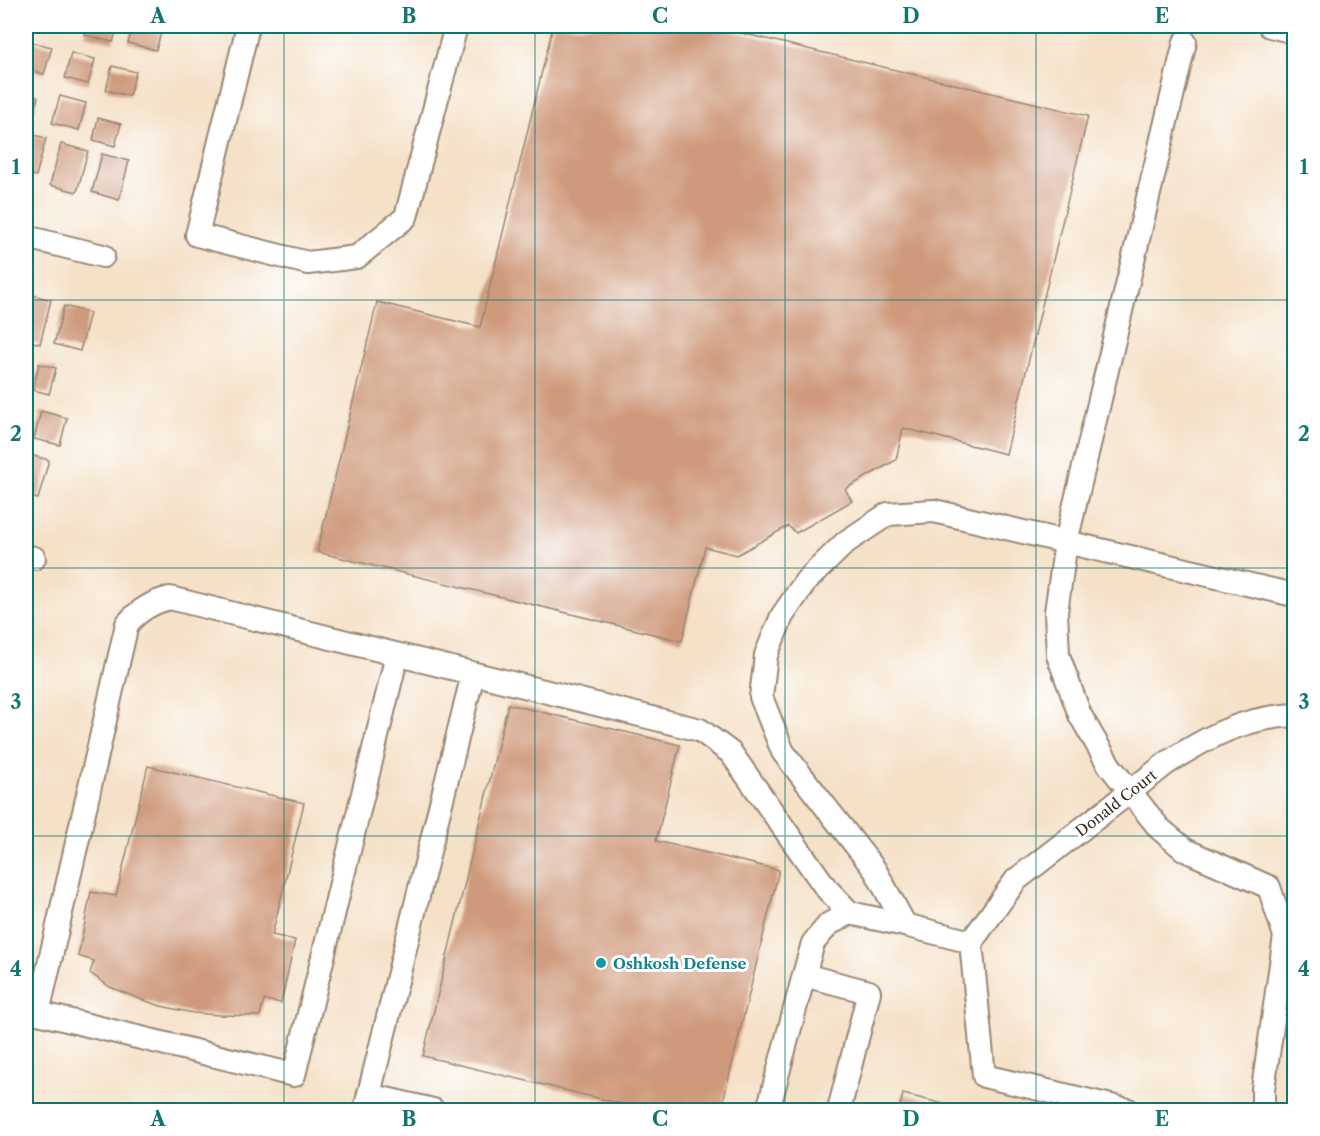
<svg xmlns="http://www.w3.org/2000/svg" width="1320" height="1136" viewBox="0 0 1320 1136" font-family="'Libre Caslon Text',serif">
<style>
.building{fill:#cf9a7b}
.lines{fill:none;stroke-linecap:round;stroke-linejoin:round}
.minor-casing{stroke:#988673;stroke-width:26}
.minor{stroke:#fff;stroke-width:22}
.grid{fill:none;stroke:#0f766e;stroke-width:1.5;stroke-opacity:0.55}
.culture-dot{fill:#0f9aa8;stroke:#fff;stroke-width:2}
.labels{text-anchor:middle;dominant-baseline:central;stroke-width:6;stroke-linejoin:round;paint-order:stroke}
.street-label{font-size:15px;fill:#3b2a1e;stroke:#fff}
.culture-label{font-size:15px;font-weight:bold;fill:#0d838f;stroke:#fff;text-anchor:start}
.neatline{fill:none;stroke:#0f766e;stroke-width:2}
.grid-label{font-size:20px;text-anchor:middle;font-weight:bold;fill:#0f766e}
</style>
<rect width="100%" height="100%" fill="#fff"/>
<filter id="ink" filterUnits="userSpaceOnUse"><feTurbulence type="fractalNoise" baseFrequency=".0167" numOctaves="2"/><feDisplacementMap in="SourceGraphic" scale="12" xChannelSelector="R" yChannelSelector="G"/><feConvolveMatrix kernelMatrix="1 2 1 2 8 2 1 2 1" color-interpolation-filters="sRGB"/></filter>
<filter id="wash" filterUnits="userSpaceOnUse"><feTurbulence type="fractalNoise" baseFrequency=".008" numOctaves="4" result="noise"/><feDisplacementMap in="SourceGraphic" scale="24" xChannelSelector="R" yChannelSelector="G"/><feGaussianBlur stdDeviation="1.35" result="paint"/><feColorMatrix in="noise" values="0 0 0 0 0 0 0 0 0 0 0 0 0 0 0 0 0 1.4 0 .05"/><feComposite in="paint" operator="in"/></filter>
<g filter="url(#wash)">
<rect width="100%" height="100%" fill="#f5e1c8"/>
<g id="blocks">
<g class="building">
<path d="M88 26H118L113 42 85 35Z"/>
<path d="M133 26H163L156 50 128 43Z"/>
<path d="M553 26H712L1088 116 1006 454 903 428 896 460 845 489 852 501 796 533 788 526 737 555 705 547 682 641 317 552 377 302 480 327Z"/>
<path d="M28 41 52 47 44 74 26 69V52Z"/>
<path d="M71 53 95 59 88 84 65 78Z"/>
<path d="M112 66 136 72 129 96 106 90Z"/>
<path d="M26 93 38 97 32 120 26 118Z"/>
<path d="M60 96 86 103 79 130 52 123Z"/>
<path d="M98 118 121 124 115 146 93 140Z"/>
<path d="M26 133 46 138 36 176 26 174Z"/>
<path d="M61 144 88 151 77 192 50 185Z"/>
<path d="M102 154 129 161 119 200 92 192Z"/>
<path d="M26 293 51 300 40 344 26 340Z"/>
<path d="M64 306 90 313 80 351 54 344Z"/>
<path d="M39 364 56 368 49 394 33 390Z"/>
<path d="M41 411 67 418 60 445 34 439Z"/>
<path d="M26 454 49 460 38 499 26 496Z"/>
<path d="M508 704 680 745 656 841 779 870 721 1110H647L423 1056Z"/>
<path d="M148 766 304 803 272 935 295 940 281 1003 264 1000 260 1016 220 1015 193 1013 161 1006 137 998 110 987 90 973 94 961 78 956 91 892 116 896Z"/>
<path d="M903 1094 968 1110H899Z"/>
</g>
</g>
</g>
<g filter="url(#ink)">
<use href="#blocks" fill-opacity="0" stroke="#988673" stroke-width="1.5"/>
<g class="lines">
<defs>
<g id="minor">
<path d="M248 26 197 235 308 263 357 257 406 217 456 26"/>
<path d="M1270 26 1294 32"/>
<path d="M26 237 103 256"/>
<path d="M26 556 34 558"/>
<path d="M397 655 294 1075 38 1013 127 624C139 610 152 602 170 598L700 730 731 753 826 888 850 913 905 925"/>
<path d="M971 942 905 925 875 870 783 752 761 697 766 655 782 616 806 581 846 542 888 514 934 511 1066 542 1185 42"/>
<path d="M971 942 1016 880 1167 763C1209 736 1243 718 1294 715"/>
<path d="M971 942 984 1076 1128 1110"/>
<path d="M804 975 813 943 829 924 850 913"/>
<path d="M369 1095 433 1110"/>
<path d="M365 1110 473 674"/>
<path d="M768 1110 804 975 869 992 839 1110"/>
<path d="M1263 1110V1089L1285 936 1269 887 1185 850 1159 828 1109 765 1080 715 1058 655 1056 612 1066 542 1294 595"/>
</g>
</defs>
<use href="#minor" class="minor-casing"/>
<use href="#minor" class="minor"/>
</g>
</g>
<path class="grid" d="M284 26V1110M535 26V1110M785 26V1110M1036 26V1110M26 300H1294M26 568H1294M26 836H1294"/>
<circle class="culture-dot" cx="601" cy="963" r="6"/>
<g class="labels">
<g class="street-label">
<text transform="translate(1116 803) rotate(-38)">Donald Court</text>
</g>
<g class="culture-label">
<text x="613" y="963">Oshkosh Defense</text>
</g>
</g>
<rect width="1320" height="1136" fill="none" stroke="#fff" stroke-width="66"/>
<rect x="33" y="33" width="1254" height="1070" class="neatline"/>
<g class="grid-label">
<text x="158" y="23">A</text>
<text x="409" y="23">B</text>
<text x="660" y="23">C</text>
<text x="911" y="23">D</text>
<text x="1162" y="23">E</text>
<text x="16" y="174">1</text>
<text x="1304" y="174">1</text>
<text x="16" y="441">2</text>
<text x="1304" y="441">2</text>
<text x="16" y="709">3</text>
<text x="1304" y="709">3</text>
<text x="16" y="976">4</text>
<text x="1304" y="976">4</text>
<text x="158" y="1126">A</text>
<text x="409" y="1126">B</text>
<text x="660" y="1126">C</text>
<text x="911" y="1126">D</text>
<text x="1162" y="1126">E</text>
</g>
</svg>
